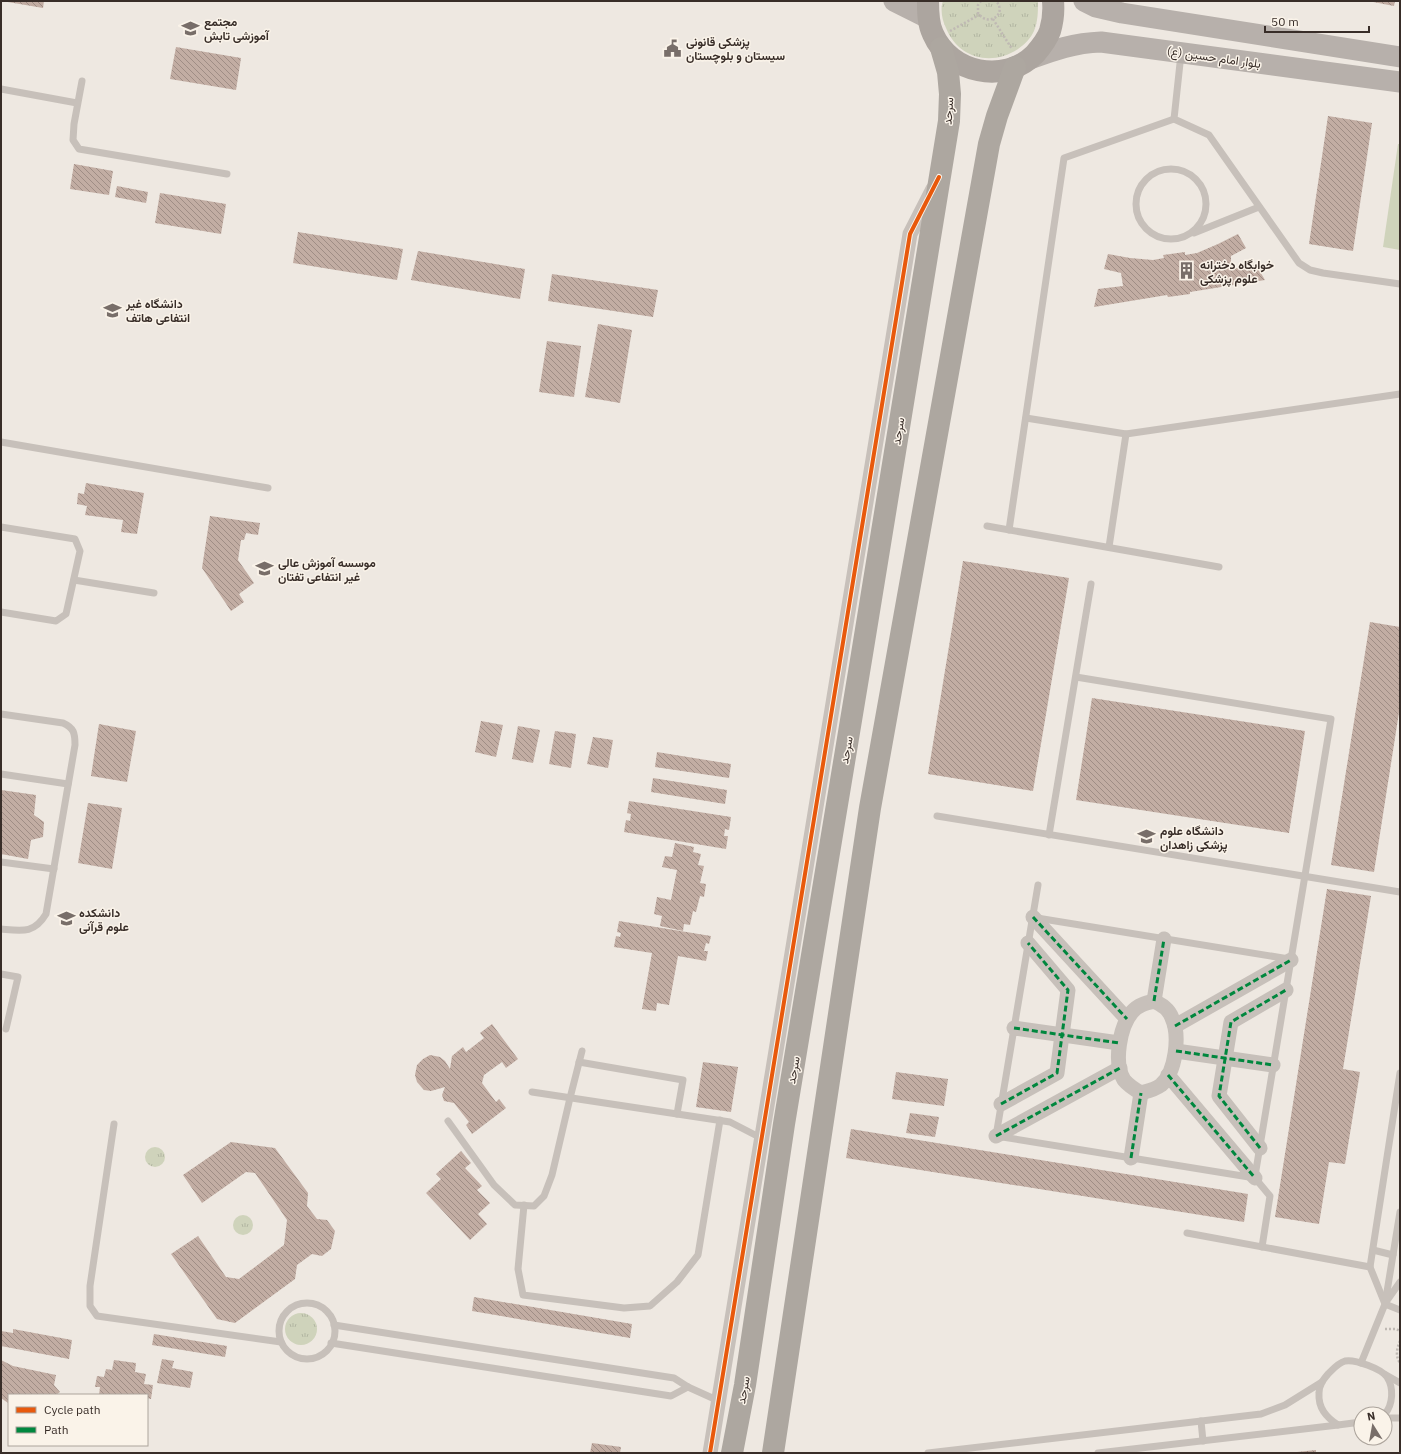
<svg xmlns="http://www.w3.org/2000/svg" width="1401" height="1454" viewBox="0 0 1401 1454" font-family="'IBM Plex Sans',Vazirmatn,sans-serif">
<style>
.grass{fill:url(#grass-tufts)}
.pitch{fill:#cfd3bb}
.building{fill:url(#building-back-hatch)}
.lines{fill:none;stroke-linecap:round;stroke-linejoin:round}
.path{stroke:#bfb9b3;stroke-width:2.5;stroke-dasharray:2 2;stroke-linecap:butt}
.lane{stroke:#c7c0ba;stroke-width:7}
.street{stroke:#c7c0ba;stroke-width:15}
.secondary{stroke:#b7b0ab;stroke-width:21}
.primary{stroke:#aca59f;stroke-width:22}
.highway{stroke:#ada7a0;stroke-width:22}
.quiet{stroke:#00873e;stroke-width:3;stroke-dasharray:6 3;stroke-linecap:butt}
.cycleway-casing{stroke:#faf3e9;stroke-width:6}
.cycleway{stroke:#e8590c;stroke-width:4}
.labels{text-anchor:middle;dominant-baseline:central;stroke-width:3;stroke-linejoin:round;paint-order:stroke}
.poi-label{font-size:12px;font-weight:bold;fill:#382d28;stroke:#faf3e9;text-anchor:start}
.street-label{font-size:12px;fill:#382d28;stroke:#faf3e9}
</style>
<defs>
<pattern id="grass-tufts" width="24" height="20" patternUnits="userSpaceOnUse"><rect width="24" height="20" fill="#cfd3bb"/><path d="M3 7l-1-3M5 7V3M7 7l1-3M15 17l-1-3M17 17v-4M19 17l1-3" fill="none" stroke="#b2b5a1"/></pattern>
<pattern id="building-back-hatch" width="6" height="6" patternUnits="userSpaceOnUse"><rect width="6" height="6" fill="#c2ada3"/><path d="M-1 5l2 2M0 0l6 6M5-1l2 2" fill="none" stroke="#9f8d85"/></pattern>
</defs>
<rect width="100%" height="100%" fill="#eee8e1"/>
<g class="grass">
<path d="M943 1H1038C1038 12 1038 21 1034 31 1031 38 1024 45 1018 49 991 67 958 58 946 28 942 20 940 9 943 1Z"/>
<circle cx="155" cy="1157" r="10"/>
<circle cx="243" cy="1225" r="10"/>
<circle cx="301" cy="1329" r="16"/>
</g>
<path class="pitch" d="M1398 144H1400V250L1383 247Z"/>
<g class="building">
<path d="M2 1H44L43 8Z"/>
<path d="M1368 1H1395L1394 6Z"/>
<path d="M176 47 241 58 236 90 170 79Z"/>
<path d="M1328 116 1372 123 1353 251 1309 244Z"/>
<path d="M74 164 113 171 109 195 70 189Z"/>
<path d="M117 186 148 192 146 203 115 197Z"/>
<path d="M160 193 226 204 221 234 155 223Z"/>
<path d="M298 232 403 249 397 280 293 263Z"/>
<path d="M1238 234 1246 248 1231 256V269L1256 265 1265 280 1190 292V294L1168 297 1167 295 1094 307 1098 289 1123 286 1121 273 1104 269 1108 254 1130 258 1153 260 1164 258 1163 255 1185 252V255L1197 253 1218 244Z"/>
<path d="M418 251 525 269 520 299 411 280Z"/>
<path d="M552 274 658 290 653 317 548 301Z"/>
<path d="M598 324 632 330 620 403 585 397Z"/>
<path d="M547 341 581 346 574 397 539 392Z"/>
<path d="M86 483 144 493 137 534 121 532 123 520 85 515 87 506 77 504 78 493 84 494Z"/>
<path d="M210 516 260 523 258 535 246 533 244 540H241L238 560 254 583 239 594 244 602 231 611 202 568Z"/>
<path d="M963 561 1069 578 1033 791 928 774Z"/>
<path d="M1370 622 1400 627V706L1374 872 1331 865Z"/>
<path d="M1092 698 1305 731 1289 833 1076 800Z"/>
<path d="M481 721 503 725 496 757 475 752Z"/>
<path d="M99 724 136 731 127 782 91 776Z"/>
<path d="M518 726 540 730 533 763 512 759Z"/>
<path d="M555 731 576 734 571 768 549 764Z"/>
<path d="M593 737 613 740 608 768 587 764Z"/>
<path d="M657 752 731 764 729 778 655 767Z"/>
<path d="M653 778 727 790 725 804 651 792Z"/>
<path d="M1 790 36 795 34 815 44 822 43 837 31 840 28 859 1 854Z"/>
<path d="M629 801 731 817 729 830 725 829 724 836H728L726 849 624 832 626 820 630 821 631 814 627 813Z"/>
<path d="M88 803 122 808 112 869 78 863Z"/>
<path d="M675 843 694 847 693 852 701 854 698 865 704 866 700 883 706 884 704 897 700 896 696 912 693 911 690 925 684 924 683 931 660 926 662 916 654 914 657 897 671 900 677 870 662 867 665 856 672 857Z"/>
<path d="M1327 889 1371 896 1343 1069 1360 1072 1345 1164 1329 1162 1319 1224 1275 1217Z"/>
<path d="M619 921 711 936 709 944 706 943 704 951H708L706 961 678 956 669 1005 657 1003 656 1011 642 1009 652 953 614 947 616 936 620 937 621 933 617 932Z"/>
<path d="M492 1024 518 1059 506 1068 502 1062 484 1075 482 1083 496 1102 499 1099 506 1108 472 1134 466 1125 469 1122 454 1103 444 1101 442 1095 445 1087 431 1091 424 1090 417 1082 415 1075 417 1065 423 1059 430 1055 440 1057 445 1061 450 1069 452 1056 463 1047 466 1052 484 1038 480 1033Z"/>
<path d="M703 1062 738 1067 731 1112 696 1107Z"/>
<path d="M896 1072 948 1079 944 1106 892 1099Z"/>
<path d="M910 1113 939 1117 935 1137 906 1133Z"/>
<path d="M851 1129 1248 1194 1244 1222 846 1158Z"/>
<path d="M231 1142 275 1148 308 1193 307 1206 317 1219 327 1220 335 1231 331 1249 322 1256 312 1254 297 1265 295 1279 235 1323 217 1319 171 1254 198 1236 226 1277 239 1279 284 1245 287 1220 255 1173 246 1172 202 1203 183 1175Z"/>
<path d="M461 1151 471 1163 465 1168 482 1186 477 1190 490 1203 478 1214 487 1224 470 1240 426 1193 441 1179 436 1174Z"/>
<path d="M474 1297 632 1324 630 1338 472 1311Z"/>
<path d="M13 1329 72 1340 69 1359 1 1346V1331L13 1333Z"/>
<path d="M154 1334 227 1346 225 1357 152 1345Z"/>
<path d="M162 1359 174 1361 172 1368 193 1372 190 1388 157 1383Z"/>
<path d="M1 1360 13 1366 56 1375 54 1385 60 1392 56 1395H9V1403H8L1 1398Z"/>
<path d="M114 1360 136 1363 135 1372 146 1374 144 1384 153 1385 151 1399 147 1398V1395H99L100 1387H95L97 1376 104 1377 106 1369 112 1370Z"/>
<path d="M592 1443 621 1447 620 1453H590Z"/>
<path d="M1316 1450V1453H1297V1452Z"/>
</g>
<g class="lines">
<g class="path">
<path d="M981 1 978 5V13C988 28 1008 14 996 1"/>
<path d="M993 19 1012 49"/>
<path d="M950 31 979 15"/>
<path d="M1385 1329H1396L1400 1331"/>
<path d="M1400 1341C1397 1348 1395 1356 1400 1363"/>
</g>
<g class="lane">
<path d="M1181 54 1174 119 1209 135 1299 263 1310 270 1323 273 1400 284"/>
<path d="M82 81 74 124 73 140 79 149 227 174"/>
<path d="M1 89 77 103"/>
<circle cx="1171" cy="204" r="35"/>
<path d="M1194 233 1259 207"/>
<path d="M1026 418 1126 434 1400 394"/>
<path d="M1 442 268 488"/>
<path d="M987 526 1219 567"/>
<path d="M1 527 75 539 80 551 66 614 56 621 1 612"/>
<path d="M1009 530 1064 158 1174 119"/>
<path d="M1109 547 1126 434"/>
<path d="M74 580 154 593"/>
<path d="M1076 677 1331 719 1255 1176"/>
<path d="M1 714 63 723C74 728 75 733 75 745L46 914C34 934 22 931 1 929"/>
<path d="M1 774 68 784"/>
<path d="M937 816 1400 892"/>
<path d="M1049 835 1091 584"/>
<path d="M1 862 54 869"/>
<path d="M1038 885 996 1136 1255 1178 1270 1196 1262 1247"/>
<path d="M1037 918 1289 959"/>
<path d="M1 974 18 977 6 1029"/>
<path d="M579 1062 683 1080 677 1114"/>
<path d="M1400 1073 1370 1267 1385 1304 1400 1310"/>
<path d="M532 1092 730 1122 761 1138"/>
<path d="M448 1121 494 1185 515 1205 534 1206 544 1196 552 1175 570 1098 582 1051"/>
<path d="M114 1124 90 1286V1306L97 1316 281 1342"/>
<path d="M524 1205 518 1269 523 1295 624 1308 650 1306 677 1282 698 1255 720 1120"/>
<path d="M1187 1233 1370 1267"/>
<path d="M1373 1250 1393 1255"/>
<path d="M1386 1302 1400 1282"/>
<circle cx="307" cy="1331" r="28"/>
<path d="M334 1325 674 1378 688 1387 719 1401"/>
<path d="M331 1343 671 1396 688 1387"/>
<path d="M1361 1363 1385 1304 1400 1212"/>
<path d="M1386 1375 1400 1383"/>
<path d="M1385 1418H1400"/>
<path d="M1201 1421 1203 1441"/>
<path d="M1361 1422 1338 1425C1326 1417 1318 1408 1319 1393 1319 1385 1323 1380 1328 1374 1333 1369 1338 1363 1345 1361 1355 1359 1382 1369 1387 1377 1394 1388 1393 1404 1385 1414"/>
<path d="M928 1453 1261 1414 1285 1405 1322 1382"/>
<path d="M1098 1453 1338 1425"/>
</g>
<g class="street">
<path d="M1033 917 1127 1019"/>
<path d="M1154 1001C1162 1005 1169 1009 1172 1018 1180 1035 1176 1072 1161 1085 1154 1090 1148 1091 1141 1093 1134 1089 1129 1086 1124 1080 1113 1063 1120 1026 1132 1012 1138 1005 1146 1003 1154 1001Z"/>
<path d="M1154 1001 1164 939"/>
<path d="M1175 1026 1291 960"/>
<path d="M1014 1028 1119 1043"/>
<path d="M1176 1051 1273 1065"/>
<path d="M1168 1075 1255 1178"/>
<path d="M1001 1104 1057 1073 1068 990 1028 943"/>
<path d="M996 1136 1120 1068"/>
<path d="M1260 1148 1219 1096 1231 1022 1286 990"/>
<path d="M1131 1158 1141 1093"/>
<path d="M710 1453 910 234 933 189"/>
</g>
<g class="secondary">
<path d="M894 1 928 18"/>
<path d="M1084 1 1096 7 1122 13 1400 57"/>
<path d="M1030 59C1054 50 1074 43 1101 42L1400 82"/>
</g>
<path class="primary" d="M928 1C928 12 928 24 933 34 950 73 1004 85 1035 54 1041 47 1047 40 1050 31 1053 21 1054 12 1053 1"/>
<g class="highway">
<path d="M732 1453 745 1385 784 1124 862 654 949 121 950 94 948 72 941 48"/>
<path d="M773 1453 870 808 989 144 997 116 1015 67"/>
</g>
<g class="quiet">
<path d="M1033 917 1127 1019"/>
<path d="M1154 1001 1164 939"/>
<path d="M1175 1026 1291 960"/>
<path d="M1014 1028 1119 1043"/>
<path d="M1176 1051 1273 1065"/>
<path d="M1168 1075 1255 1178"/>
<path d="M1001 1104 1057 1073 1068 990 1028 943"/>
<path d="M996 1136 1120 1068"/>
<path d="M1260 1148 1219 1096 1231 1022 1286 990"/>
<path d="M1131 1158 1141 1093"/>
</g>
<defs>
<path id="cycleway" d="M710 1453 910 234 939 177"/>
</defs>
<use href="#cycleway" class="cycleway-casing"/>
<use href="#cycleway" class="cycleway"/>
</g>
<defs>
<symbol id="school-bare" viewBox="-9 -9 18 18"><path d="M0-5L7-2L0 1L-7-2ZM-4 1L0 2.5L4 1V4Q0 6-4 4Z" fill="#786e69" stroke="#faf3e9" stroke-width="2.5" paint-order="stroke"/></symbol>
<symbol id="civic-bare" viewBox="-9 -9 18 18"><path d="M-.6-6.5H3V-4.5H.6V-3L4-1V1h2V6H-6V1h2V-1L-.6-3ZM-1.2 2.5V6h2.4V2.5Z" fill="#786e69" stroke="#faf3e9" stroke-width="2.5" paint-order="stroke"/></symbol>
<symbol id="building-bare" viewBox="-9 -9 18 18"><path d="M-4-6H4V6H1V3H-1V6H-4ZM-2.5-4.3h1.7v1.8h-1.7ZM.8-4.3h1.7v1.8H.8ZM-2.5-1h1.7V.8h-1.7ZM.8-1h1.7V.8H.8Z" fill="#786e69" stroke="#faf3e9" stroke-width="2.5" paint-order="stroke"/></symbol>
<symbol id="university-bare" viewBox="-9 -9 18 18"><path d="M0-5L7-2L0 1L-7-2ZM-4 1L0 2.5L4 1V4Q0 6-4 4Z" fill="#786e69" stroke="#faf3e9" stroke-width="2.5" paint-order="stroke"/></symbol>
</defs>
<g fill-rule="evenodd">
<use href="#school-bare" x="178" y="16" width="25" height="25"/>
<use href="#civic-bare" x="660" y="36" width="25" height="25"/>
<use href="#building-bare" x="1174" y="258" width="25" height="25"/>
<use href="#university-bare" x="100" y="298" width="25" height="25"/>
<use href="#university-bare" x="252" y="556" width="25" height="25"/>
<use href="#university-bare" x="1134" y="824" width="25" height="25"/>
<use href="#university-bare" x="54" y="906" width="25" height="25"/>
</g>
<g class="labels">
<g class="poi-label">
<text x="204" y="21">مجتمع<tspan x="204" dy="14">آموزشی تابش</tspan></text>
<text x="686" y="41">پزشکی قانونی<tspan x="686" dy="14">سیستان و بلوچستان</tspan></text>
<text x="1200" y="264">خوابگاه دخترانه<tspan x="1200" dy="14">علوم پزشکی</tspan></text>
<text x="126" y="303">دانشگاه غیر<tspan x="126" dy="14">انتفاعی هاتف</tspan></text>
<text x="278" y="562">موسسه آموزش عالی<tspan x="278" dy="14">غیر انتفاعی تفتان</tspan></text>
<text x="1160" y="830">دانشگاه علوم<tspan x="1160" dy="14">پزشکی زاهدان</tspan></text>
<text x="79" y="912">دانشکده<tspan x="79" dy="14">علوم قرآنی</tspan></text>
</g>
<g class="street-label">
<text transform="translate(1214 57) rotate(8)">بلوار امام حسین (ع)</text>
<text transform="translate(948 111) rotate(-86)">سرحد</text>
<text transform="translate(898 431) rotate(-81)">سرحد</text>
<text transform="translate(846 750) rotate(-80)">سرحد</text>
<text transform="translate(793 1070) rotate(-80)">سرحد</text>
<text transform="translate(743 1390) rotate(-80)">سرحد</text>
</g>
</g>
<rect width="1401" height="1454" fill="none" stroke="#382d28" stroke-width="4"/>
<rect x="8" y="1394" width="140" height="52" fill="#faf3e9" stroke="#aca49c"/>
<rect x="16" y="1407" width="20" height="6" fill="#e8590c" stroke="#aca49c"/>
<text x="44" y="1414" font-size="12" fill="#382d28">Cycle path</text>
<rect x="16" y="1427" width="20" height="6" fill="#00873e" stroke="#aca49c"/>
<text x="44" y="1434" font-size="12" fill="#382d28">Path</text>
<g transform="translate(1373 1426) rotate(349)"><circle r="19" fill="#faf3e9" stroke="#aca49c"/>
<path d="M0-3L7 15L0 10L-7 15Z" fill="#786e69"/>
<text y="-6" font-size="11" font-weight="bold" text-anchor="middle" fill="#382d28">N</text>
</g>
<path d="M1265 26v6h104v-6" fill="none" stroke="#382d28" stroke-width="2"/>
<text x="1271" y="26" font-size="12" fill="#382d28" stroke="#faf3e9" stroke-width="3" paint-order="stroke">50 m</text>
</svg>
